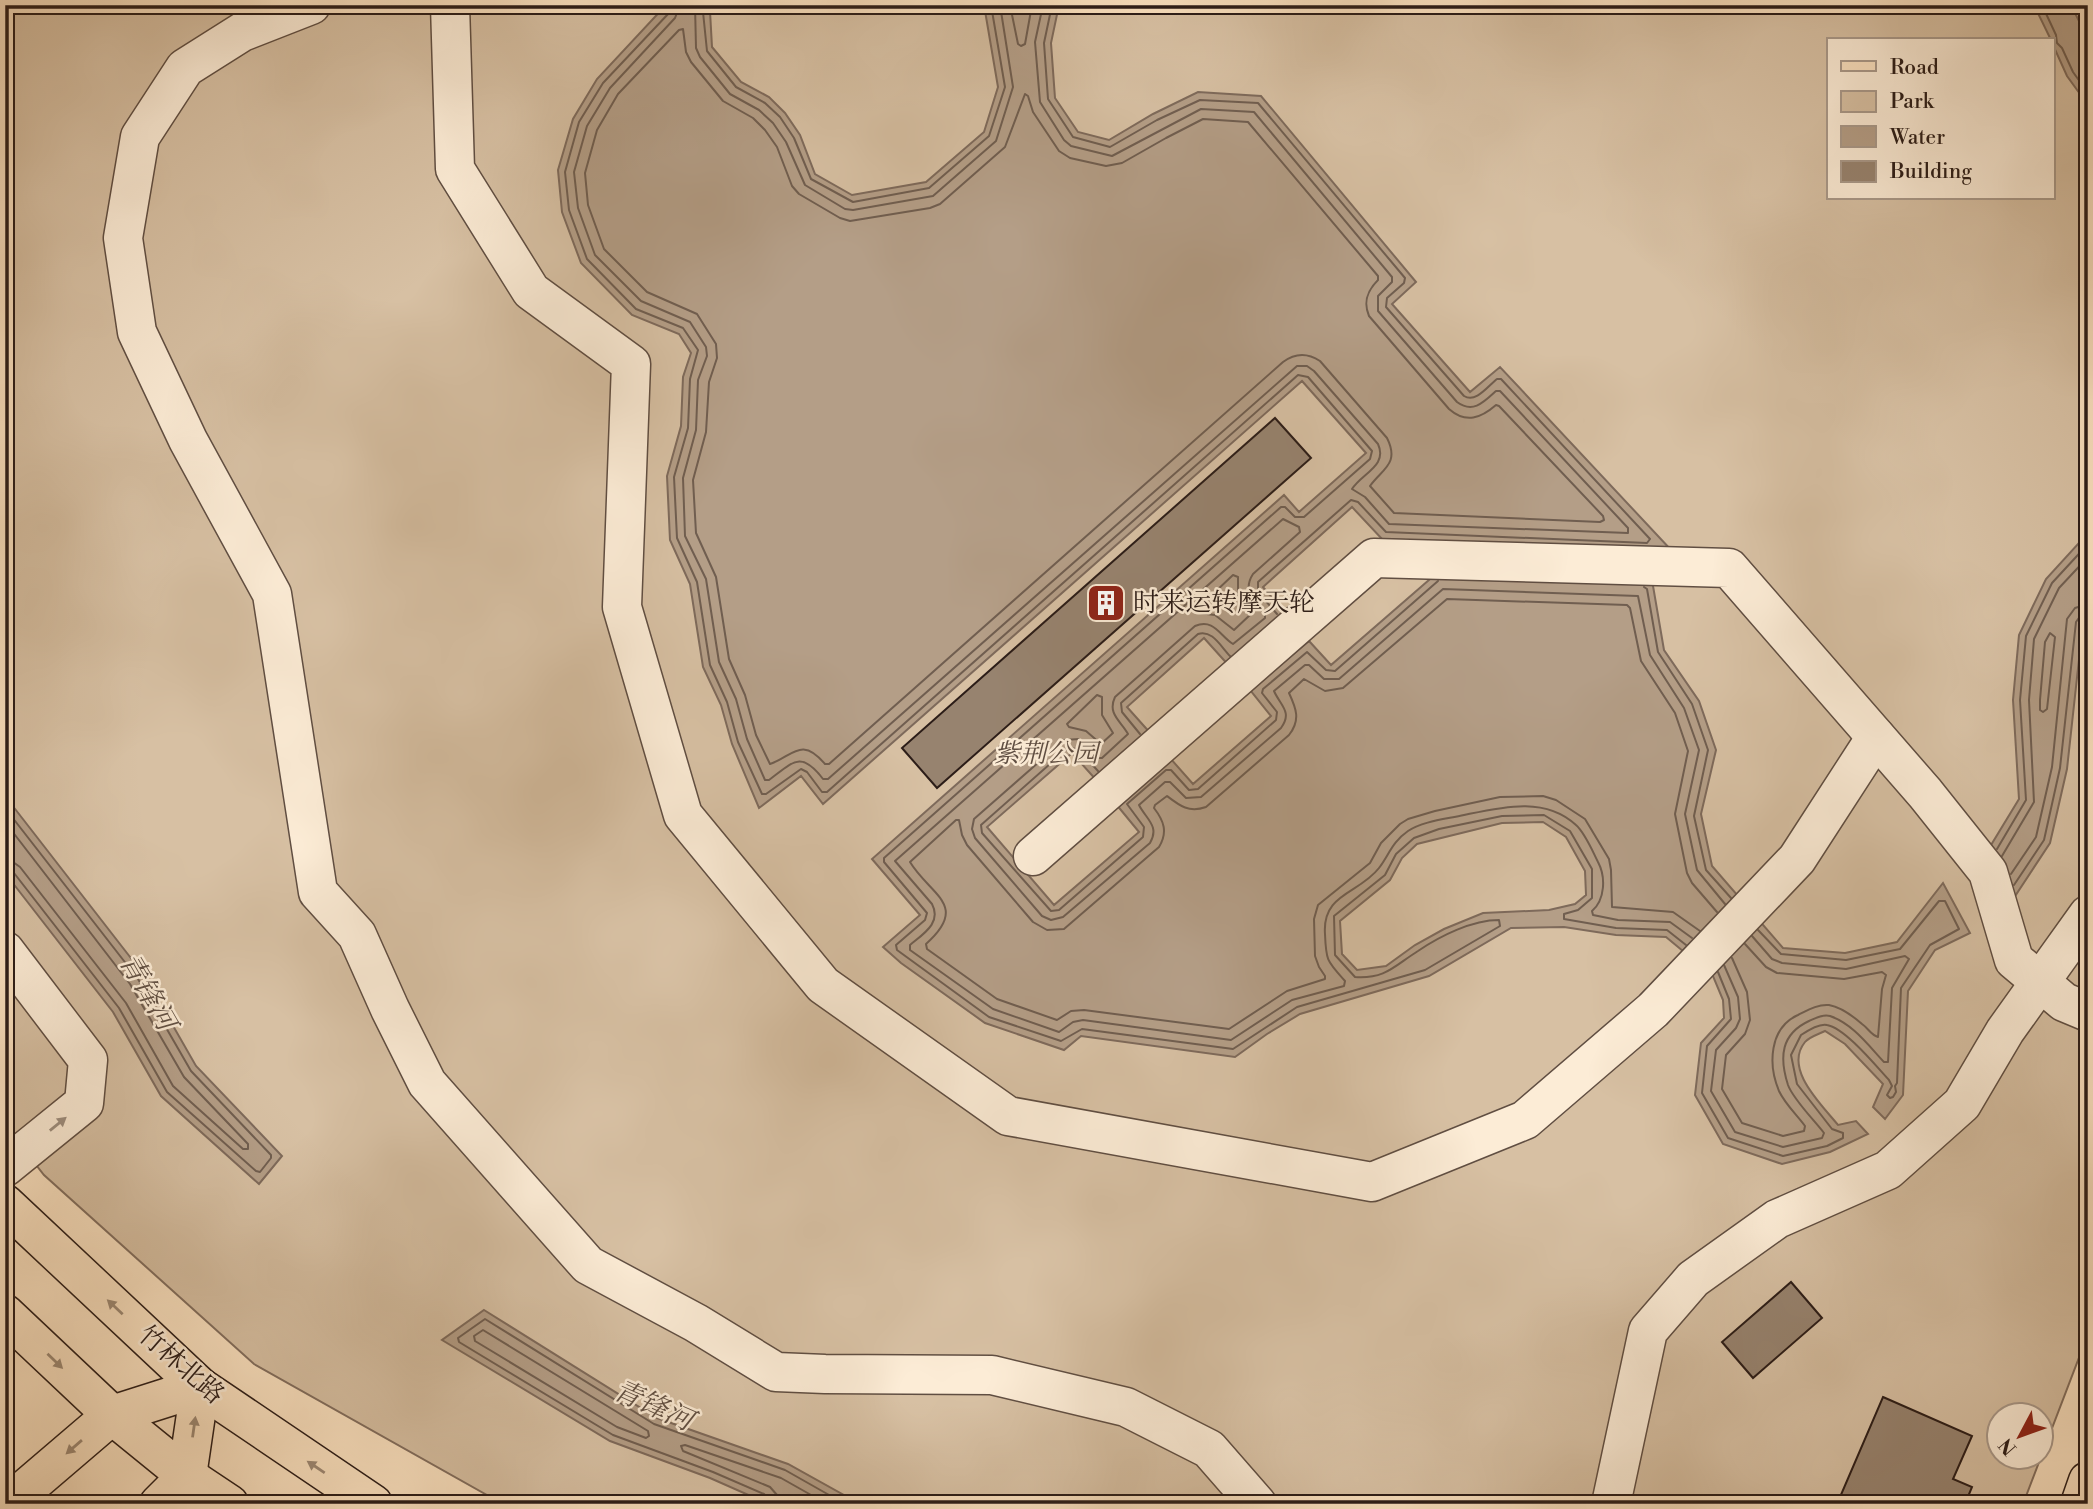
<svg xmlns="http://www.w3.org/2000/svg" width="2093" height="1509" viewBox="0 0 2093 1509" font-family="'Libre Bodoni','Noto Serif SC',serif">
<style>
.green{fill:#d7c0a3;stroke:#826e5e;stroke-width:2;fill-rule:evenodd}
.water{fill:#b49e87;stroke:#7e6a5b;stroke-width:2;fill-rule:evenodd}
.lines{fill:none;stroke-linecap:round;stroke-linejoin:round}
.shore{stroke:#705e50;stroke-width:2}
.building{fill:#97836f;stroke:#2c1d18;stroke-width:2}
.minor-casing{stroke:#604e42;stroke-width:41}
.major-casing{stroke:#2c1d18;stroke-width:41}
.minor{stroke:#fcecd6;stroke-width:38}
.major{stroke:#fae1c0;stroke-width:38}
.oneway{fill:#9e8f80}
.oneway2{fill:#9d8974}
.labels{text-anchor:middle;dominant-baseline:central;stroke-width:5;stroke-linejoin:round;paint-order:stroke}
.poi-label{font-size:26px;fill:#2c1d18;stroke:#fcecd6;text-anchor:start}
.park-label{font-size:26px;font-style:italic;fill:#5f4e42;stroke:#fcecd6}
.street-label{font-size:26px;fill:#2c1d18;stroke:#fcecd6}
.water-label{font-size:28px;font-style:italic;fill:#625144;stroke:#fcecd6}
</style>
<rect width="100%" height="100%" fill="#fae1c0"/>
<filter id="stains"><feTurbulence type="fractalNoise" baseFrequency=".00286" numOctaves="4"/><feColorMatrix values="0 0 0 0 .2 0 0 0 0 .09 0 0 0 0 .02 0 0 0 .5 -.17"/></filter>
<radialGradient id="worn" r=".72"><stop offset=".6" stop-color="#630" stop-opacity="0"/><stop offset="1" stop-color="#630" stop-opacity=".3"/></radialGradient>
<path class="green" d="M5 5H2088V1334L2023 1504H503L254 1364 44 1175 5 1125ZM1829 40H2053V198H1829ZM1998 1414H2040V1456H1998Z"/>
<g class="water">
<path d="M666 5H713L710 11 712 47 741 82 769 97 785 113 800 135 815 174 852 195 926 182 984 132 998 87 984 5H1059L1051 43 1055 98 1078 132 1109 140 1153 114 1198 92 1261 96 1416 282 1392 304 1470 392 1500 367 1672 551 1382 539 1352 507 1263 587 1289 618 1231 668 1204 638 1127 707 1152 735 1098 782 1072 753 987 827 1054 905 1139 832 1116 804 1170 758 1193 784 1271 716 1250 690 1309 641 1331 665 1437 573 1652 580 1664 650 1699 701 1716 750 1701 814 1712 866 1783 948 1845 953 1897 942 1943 883 1970 933 1935 950 1908 991 1903 1095 1885 1119 1873 1107 1883 1084 1845 1044 1825 1031C1819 1034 1809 1037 1805 1042 1783 1069 1822 1105 1838 1125L1856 1121 1868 1134 1830 1152 1782 1164 1723 1144 1695 1095 1701 1043 1724 1018 1723 1000 1713 976 1666 937 1616 935 1564 927 1511 928 1429 976 1300 1014 1267 1034 1235 1057 1081 1036 1064 1050 985 1023 901 963 883 947 920 915 872 859 1284 495 1299 512 1366 453 1302 381 823 804 801 776 759 808 732 744 721 705 703 667 690 584 670 540 667 476 681 426 683 377 691 353 679 334 632 315 581 263 562 212 558 170 573 119 597 79ZM1543 822 1566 837 1585 871 1586 895 1575 904 1549 910 1483 913 1444 929 1415 945 1386 966 1357 970 1342 954 1340 921 1390 880 1402 858 1417 844 1502 823Z"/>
<path d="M2034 5H2071L2088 39V105L2067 76 2053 45V40H2051Z"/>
<path d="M2088 533V617L2083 623 2067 769 2050 843 2002 916 1968 865 1991 845 2019 799 2013 700 2019 635 2046 579Z"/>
<path d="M5 796 144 975 196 1066 282 1156 259 1184 161 1096 113 1012 5 873Z"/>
<path d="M484 1310 657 1418 788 1464 860 1504H769L710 1478 610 1441 442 1340Z"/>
</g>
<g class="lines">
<g class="shore">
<path d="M671 5 669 13 603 83 579 122 565 172 569 210 587 259 636 309 683 328 698 350 690 379 688 428 674 477 677 538 697 582 710 665 727 702 738 742 762 794H766L801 769 807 772 822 792H827L1298 375 1308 377 1372 451 1370 459 1304 517H1295L1285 507H1281L884 858V862L927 913 925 920 896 945 897 950 989 1017 1061 1041 1082 1029 1233 1049 1297 1007 1425 970 1500 926 1499 920C1472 920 1440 936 1418 951 1394 966 1386 979 1355 977L1335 955 1334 916 1385 875 1396 854 1414 838 1439 829 1502 816 1544 815 1570 831 1592 869V898L1578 910 1564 914V919L1616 928 1667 930 1686 945"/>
<path d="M680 5 675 18 610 88 587 126 574 172 578 208 595 255 641 301 690 322 706 347 707 356 698 380 696 430 683 478 685 536 706 579 719 662 736 699 747 739 765 780H769C793 762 801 750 823 779H828L1297 366H1307L1314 371 1378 444C1388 466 1362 473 1352 489L1365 497 1389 524 1628 533V528L1500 391H1496C1484 402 1473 414 1457 402L1378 311V296L1392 282V277L1254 112 1201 109 1112 156 1071 146 1064 140 1040 102 1035 42 1043 5"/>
<path d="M695 5 696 48 700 57 730 94 759 110 773 123 786 142 805 185 845 209 853 210 933 196 996 141 1013 87 1000 5"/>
<path d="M705 5 703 12 707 51 736 87 765 103 780 117 794 138 811 179 853 202 929 188 989 136 1005 87 991 5"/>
<path d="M1010 5 1018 44 1021 46 1025 44 1032 5"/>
<path d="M1052 5 1044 43 1048 99 1073 137 1110 147 1157 120 1200 100 1258 103 1405 278 1404 283 1387 298 1386 307 1464 396C1476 403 1487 387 1497 379H1501L1650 539 1647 543 1386 532 1358 502 1351 500 1258 582V592L1277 614"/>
<path d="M2042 5 2056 35 2057 43 2062 48 2073 72 2088 93"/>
<path d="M683 29 686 52 691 62 723 101 753 118 765 130 777 147 792 186 799 194 840 218 850 221 930 208 940 204 1005 147 1025 94 1028 96 1033 112 1059 151 1070 158 1106 166 1122 163 1166 138 1203 119 1248 122 1378 276V280C1367 291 1363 302 1369 316L1449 409C1466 424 1481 418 1496 405L1499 406 1603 516 1604 520 1600 522 1394 513 1370 486C1382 469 1400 464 1387 438L1320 361C1308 353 1295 353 1283 362L829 764H825C801 735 792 757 770 764L756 735 745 695 729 659 716 577 696 533 693 480 706 432 709 382 717 358 716 344 697 314 647 292 604 249 588 205 585 173 597 130 618 94 679 30Z"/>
<path d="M1233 575 1238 577V595L1251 614 1234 630 1215 615 1198 613 1196 610Z"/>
<path d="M1644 587 1647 589 1658 652 1692 704 1708 750 1694 816 1706 870 1731 898"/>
<path d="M2050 633 2055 637 2047 709 2043 712 2040 710V700L2045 642Z"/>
<path d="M1097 695 1102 697V715L1113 733 1101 744 1086 731 1069 727 1067 724Z"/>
<path d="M1140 734 1122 712 1121 703 1198 634C1212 629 1221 647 1230 656"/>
<path d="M1098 771 1078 749 1068 748 981 825 982 833 1051 911 1059 910 1143 837 1144 827 1127 804 1166 770H1171L1189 790 1198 789 1276 720 1277 712 1262 693 1263 689 1307 652 1326 670 1335 671 1438 581"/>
<path d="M5 808 138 979 191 1071 271 1155V1158L260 1172 256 1171 167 1092 119 1008 14 873 5 870"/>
<path d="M5 822 130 984 184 1077 248 1144V1149H243L173 1086 126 1003 20 867 13 862 5 861"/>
<path d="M1997 849 2026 800 2020 700 2026 636 2052 583 2088 544"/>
<path d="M2002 856 2034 802 2029 700 2034 639 2059 588 2088 557"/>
<path d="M2011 874 2036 837 2052 767 2067 619 2075 608 2088 604"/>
<path d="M2014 885 2044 840 2060 768 2076 622 2081 615 2088 613"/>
<path d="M1700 931 1673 912 1612 907 1611 870 1609 859 1585 819 1556 800 1543 796 1500 797 1435 811 1408 819 1400 824 1381 843 1370 863 1318 905 1314 919 1315 956 1319 967 1325 976V979L1287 991 1229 1029 1084 1010 1071 1011 1057 1020 997 999 927 949 926 944C970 905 930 895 910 862L956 820H959L962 835 967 845 1033 922 1047 930 1064 929 1159 847C1168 832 1164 821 1154 808L1155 805 1167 796C1180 806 1189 813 1206 807L1289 735C1301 720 1296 708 1289 693L1304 679 1325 691 1343 688 1447 599 1627 605 1630 608 1641 661 1675 713 1688 751 1675 814 1687 873 1692 883 1717 912"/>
<path d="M1692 938 1670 922 1618 920 1593 915 1592 911C1605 900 1606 877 1598 862 1592 850 1585 833 1576 825 1545 796 1502 807 1464 815 1447 819 1423 821 1408 831 1392 842 1389 855 1379 868 1359 894 1322 893 1325 934 1326 961 1327 961 1345 981L1344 986 1292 1000 1231 1040 1083 1020 1073 1022 1059 1032 993 1009 910 950V945C923 934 942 923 932 904L895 861 1283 519 1299 527 1300 532 1253 574C1242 591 1254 601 1265 614V618L1233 644C1220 636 1214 618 1195 626L1115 697C1107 714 1121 721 1128 734L1102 758H1098L1079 739 1064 740 974 819 972 829 975 838 1042 916 1051 920 1063 917 1150 843C1160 826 1146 819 1139 805L1165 782H1170L1186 798 1201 797 1281 728C1293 712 1280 705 1274 691L1305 665H1309L1324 679H1339L1443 589 1638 596 1650 655 1684 708 1699 750 1685 814 1697 870 1725 904"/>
<path d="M1732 958 1747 992 1750 1020 1745 1034 1726 1055 1722 1089 1742 1123 1783 1136 1804 1131 1805 1126C1797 1115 1785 1104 1779 1091 1768 1065 1769 1028 1798 1015 1808 1010 1818 1004 1829 1005 1840 1007 1854 1017 1862 1024 1868 1028 1871 1035 1878 1037L1882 989 1886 975 1882 972 1844 979 1777 973 1766 967 1745 944"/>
<path d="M1724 965 1738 997 1740 1019 1736 1028 1716 1050 1711 1091 1735 1132 1783 1147 1822 1138 1824 1133C1814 1120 1793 1099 1788 1085 1779 1057 1781 1034 1809 1021 1816 1018 1823 1014 1830 1016 1853 1024 1868 1045 1884 1062H1888L1892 988 1909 959 1905 956 1846 969 1782 963 1772 959 1752 936"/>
<path d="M1718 972 1729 999 1731 1019 1707 1046 1702 1093 1728 1138 1783 1156 1827 1146 1843 1138V1133L1832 1129 1797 1084 1791 1055 1801 1035C1807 1031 1819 1023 1827 1025 1845 1028 1876 1066 1889 1080L1892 1086 1887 1095 1890 1098 1893 1097 1896 1092 1895 1086 1897 1083 1901 988 1930 945 1959 929 1945 901H1939L1900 949 1846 960 1781 954 1758 930"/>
<path d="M483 1330 648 1431 649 1436 646 1438 617 1427 475 1341 474 1336Z"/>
<path d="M769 1504 768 1498 764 1494 713 1472 613 1435 459 1342 458 1338 485 1319 654 1424 785 1470 845 1504"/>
<path d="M778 1504 777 1495 770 1487 683 1451 681 1446 685 1445 781 1478 827 1504"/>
</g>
</g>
<g class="building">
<path d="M1275 418 1311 458 937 788 902 748Z"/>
<path d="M1791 1282 1822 1318 1753 1378 1722 1342Z"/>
<path d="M1883 1397 1972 1436 1953 1479 1972 1487 1965 1504H1837Z"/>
</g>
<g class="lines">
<defs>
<g id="minor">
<path d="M311 5 242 32 185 68 140 137 123 238 137 332 188 440 272 594 318 892 357 935 390 1009 427 1083 588 1265 696 1323 776 1372 825 1374 992 1375 1126 1407 1209 1449 1257 1504"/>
<path d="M450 5 455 169 531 291 631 364 622 607 683 815 823 985 1008 1116 1372 1182 1525 1120 1653 1010 1797 859 1876 737"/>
<path d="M1033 856 1374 558 1729 568 1925 793 1988 872 2014 960 2064 1002 2088 1012"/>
<path d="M5 951 88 1060 84 1103 5 1167"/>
<path d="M1611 1504 1648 1331 1693 1279 1777 1219 1888 1170 1962 1104 2005 1031 2088 915"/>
</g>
<g id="major">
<path d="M5 1204 200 1387 373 1504"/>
<path d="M5 1314 112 1415 187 1476 229 1504"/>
<path d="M8 1504 112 1415 200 1387"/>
<path d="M159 1504 187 1476 200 1387"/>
<path d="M2080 1504 2088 1481"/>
</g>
</defs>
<use href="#minor" class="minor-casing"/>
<use href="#major" class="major-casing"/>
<use href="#minor" class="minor"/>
<use href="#major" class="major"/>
</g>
<defs><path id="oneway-solid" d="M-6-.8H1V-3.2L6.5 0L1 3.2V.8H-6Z" transform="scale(1.75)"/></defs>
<use class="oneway" href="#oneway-solid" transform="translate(58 1124) rotate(-39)"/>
<g class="oneway2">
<use href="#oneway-solid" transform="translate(115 1307) rotate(-137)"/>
<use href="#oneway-solid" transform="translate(55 1361) rotate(44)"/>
<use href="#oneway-solid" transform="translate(194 1427) rotate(-82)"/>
<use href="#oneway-solid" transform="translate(74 1447) rotate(139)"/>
<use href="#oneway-solid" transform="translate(316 1467) rotate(-146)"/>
</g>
<defs>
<symbol id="building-square" viewBox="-11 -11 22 22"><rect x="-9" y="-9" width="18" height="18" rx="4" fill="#8f2418" stroke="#fcecd6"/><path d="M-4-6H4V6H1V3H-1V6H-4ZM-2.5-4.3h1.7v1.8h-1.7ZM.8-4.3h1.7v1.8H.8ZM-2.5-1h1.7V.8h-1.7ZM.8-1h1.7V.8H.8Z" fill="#fff"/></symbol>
</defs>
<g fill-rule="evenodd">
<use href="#building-square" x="1084" y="581" width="44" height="44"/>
</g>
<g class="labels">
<g class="poi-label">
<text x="1133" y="603">时来运转摩天轮</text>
</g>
<g class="park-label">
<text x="1046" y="754">紫荆公园</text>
</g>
<g class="street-label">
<text transform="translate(181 1365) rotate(41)">竹林北路</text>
</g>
<g class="water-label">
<text transform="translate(147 992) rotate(60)">青锋河</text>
<text transform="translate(653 1406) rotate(24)">青锋河</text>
</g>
</g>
<rect width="2093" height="1509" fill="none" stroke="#fae1c0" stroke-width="28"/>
<rect x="7" y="7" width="2079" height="1495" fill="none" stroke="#2c1d18" stroke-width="3.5"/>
<rect x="14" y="14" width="2065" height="1481" fill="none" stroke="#2c1d18" stroke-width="2"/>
<rect x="1827" y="38" width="228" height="161" fill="#fcecd6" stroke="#a9998a" stroke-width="2"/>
<rect x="1841" y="61" width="35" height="10" fill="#fae1c0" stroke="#a9998a" stroke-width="2"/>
<text x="1890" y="74" font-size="21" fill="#2c1d18">Road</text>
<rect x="1841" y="91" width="35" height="21" fill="#d7c0a3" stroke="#a9998a" stroke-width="2"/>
<text x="1890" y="108" font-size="21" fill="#2c1d18">Park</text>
<rect x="1841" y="126" width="35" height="21" fill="#b49e87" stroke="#a9998a" stroke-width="2"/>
<text x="1890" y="144" font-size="21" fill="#2c1d18">Water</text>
<rect x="1841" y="161" width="35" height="21" fill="#97836f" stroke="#a9998a" stroke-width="2"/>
<text x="1890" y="178" font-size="21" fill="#2c1d18">Building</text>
<g transform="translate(2020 1436) rotate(229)"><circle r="33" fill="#fcecd6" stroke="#a9998a" stroke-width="2"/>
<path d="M0-5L12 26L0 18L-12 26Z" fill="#8f2418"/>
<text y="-10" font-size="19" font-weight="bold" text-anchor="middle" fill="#2c1d18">N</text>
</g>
<rect width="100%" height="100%" filter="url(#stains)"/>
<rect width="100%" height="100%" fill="url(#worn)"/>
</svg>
